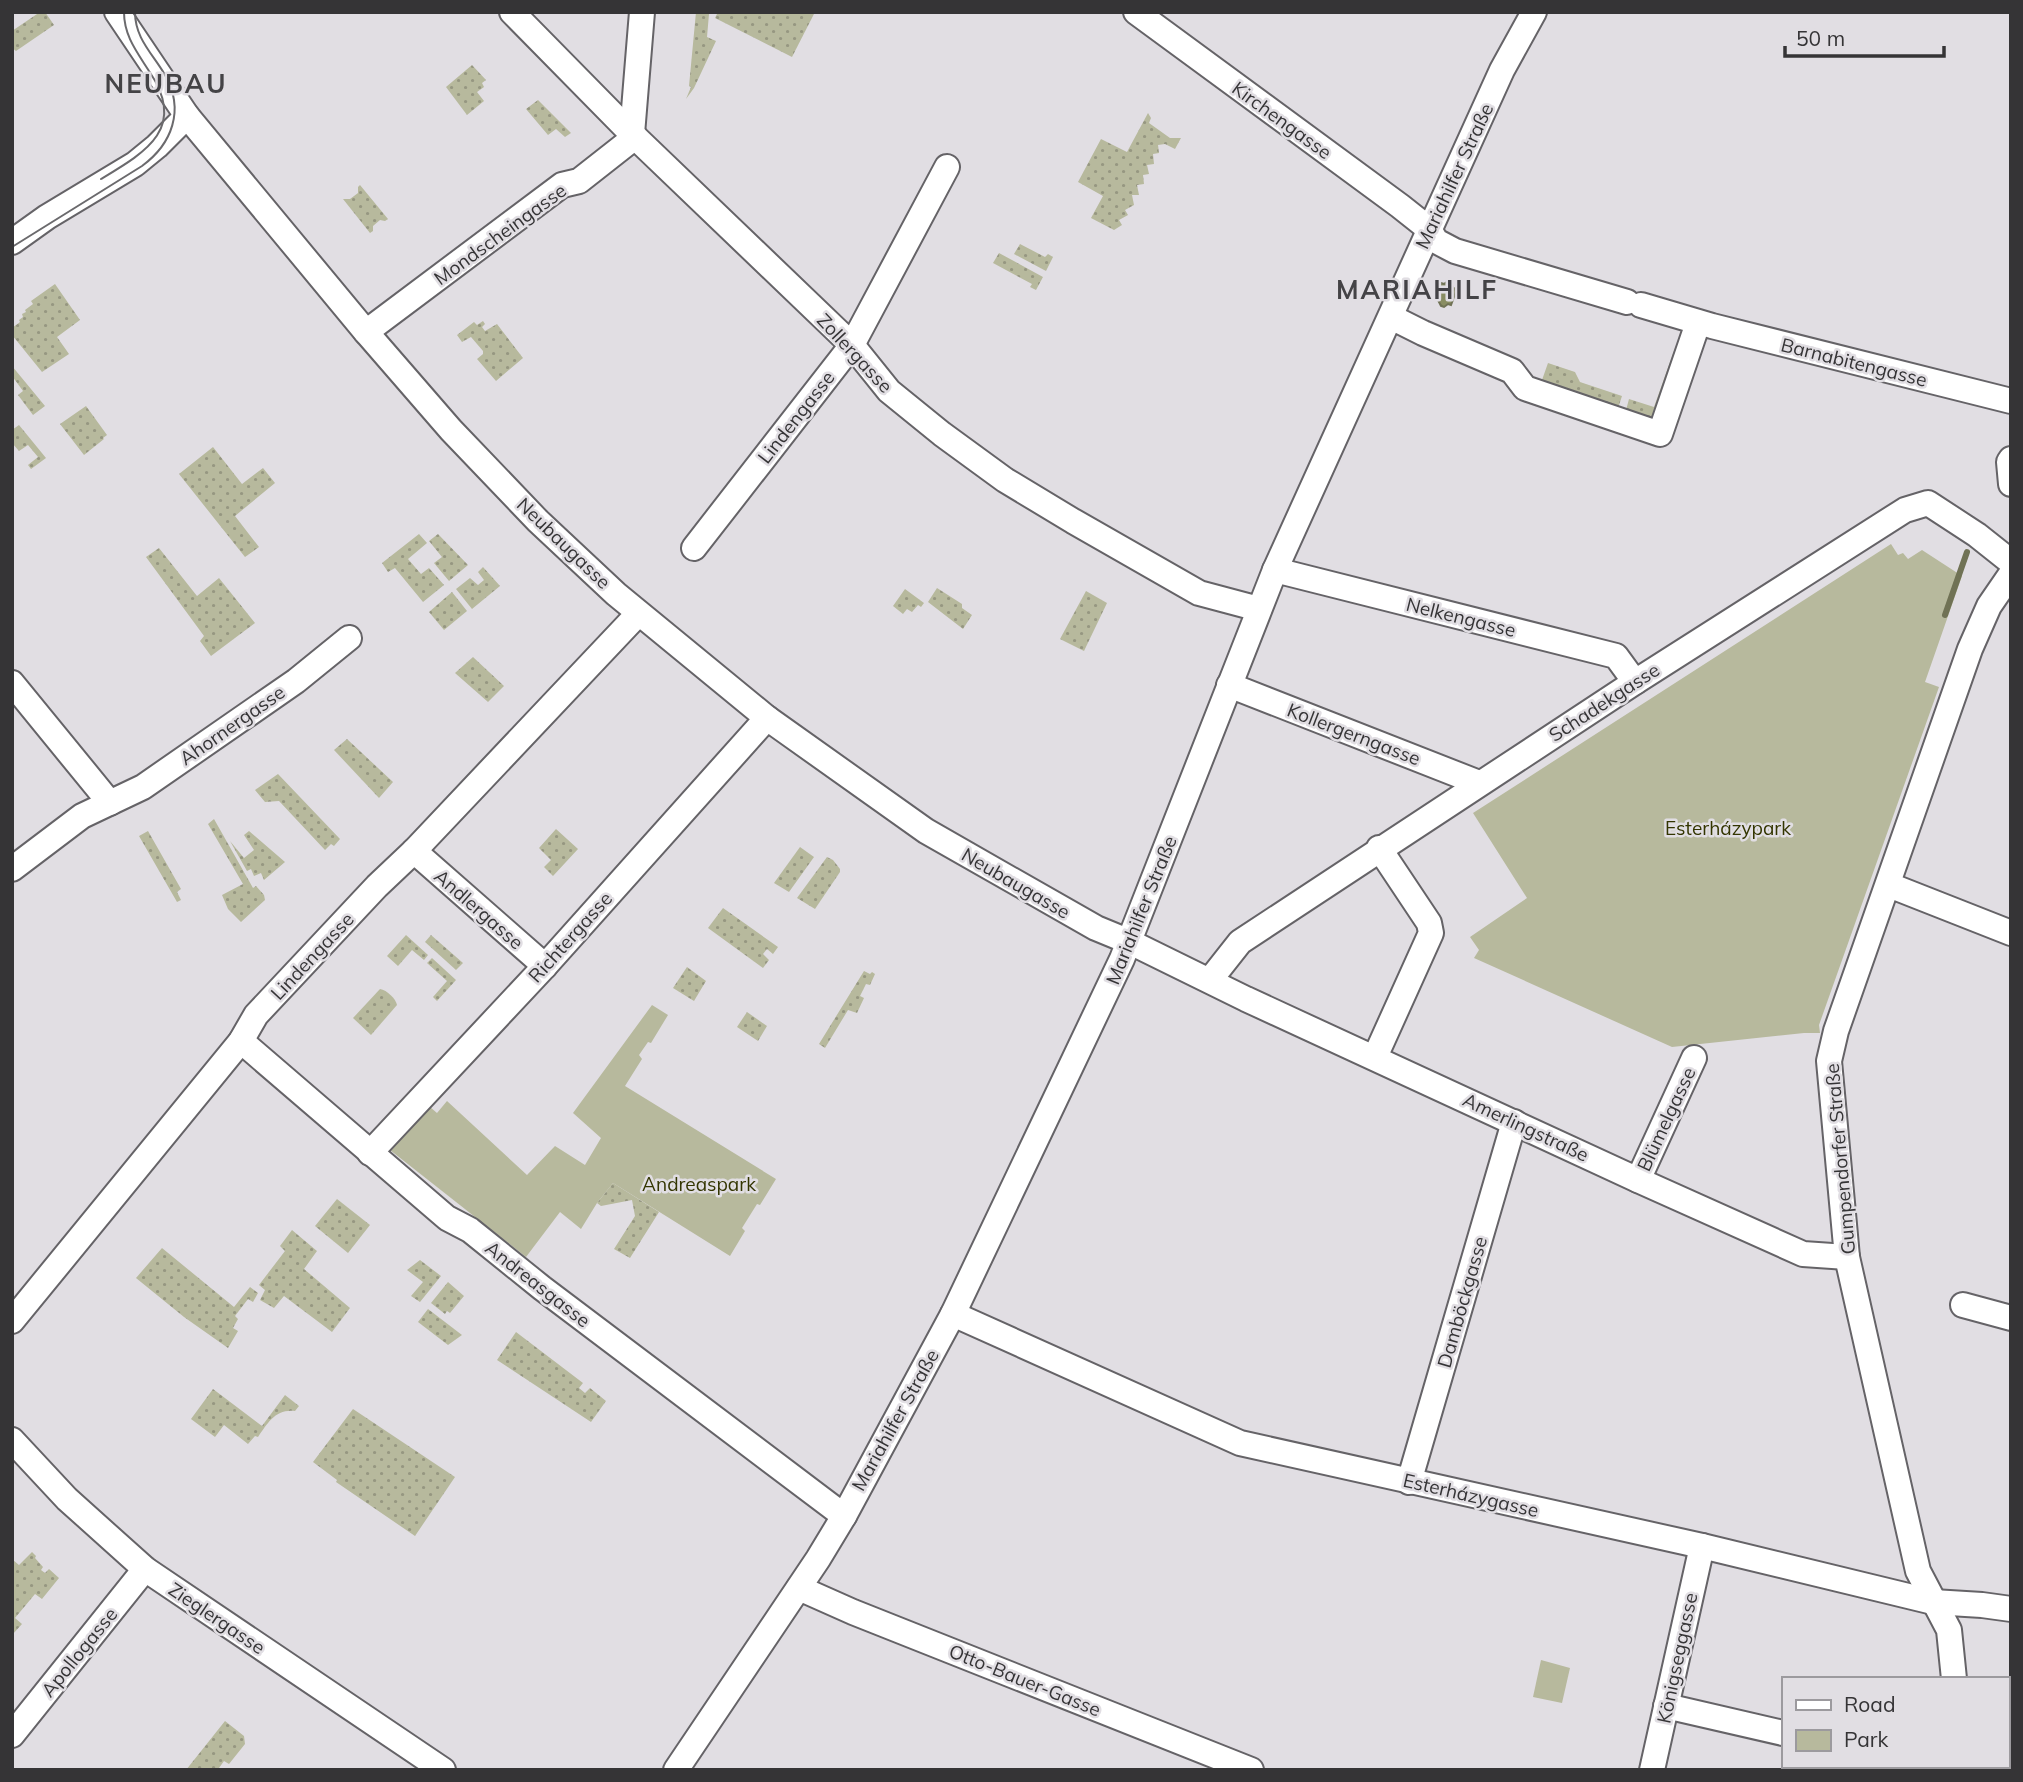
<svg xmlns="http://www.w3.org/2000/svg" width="2023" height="1782" viewBox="0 0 2023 1782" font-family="Mulish,sans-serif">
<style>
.grass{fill:url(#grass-dots)}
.green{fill:#b7b99d}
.water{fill:url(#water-waves);stroke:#707255;stroke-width:2}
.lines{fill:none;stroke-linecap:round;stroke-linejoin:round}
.stream{stroke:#707255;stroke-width:6}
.minor-casing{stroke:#656367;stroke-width:28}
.minor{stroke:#fff;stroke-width:24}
.tram{stroke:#6b6a6d;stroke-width:2}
.labels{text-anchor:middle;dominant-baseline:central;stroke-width:5;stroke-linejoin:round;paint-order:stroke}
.street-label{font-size:19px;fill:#353436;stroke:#e1dee3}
.park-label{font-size:19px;fill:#333500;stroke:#e1dee3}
.district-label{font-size:26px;font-weight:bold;letter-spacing:2px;fill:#444346;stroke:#e1dee3}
</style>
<defs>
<pattern id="grass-dots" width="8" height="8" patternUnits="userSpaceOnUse" patternTransform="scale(1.75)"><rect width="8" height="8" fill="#b7b99d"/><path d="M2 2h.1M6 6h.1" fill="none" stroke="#969781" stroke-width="1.8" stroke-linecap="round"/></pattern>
<pattern id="water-waves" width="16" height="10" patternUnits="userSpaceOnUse" patternTransform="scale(1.75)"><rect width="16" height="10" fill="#898d62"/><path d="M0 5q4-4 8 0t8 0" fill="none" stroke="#717452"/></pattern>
</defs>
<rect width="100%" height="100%" fill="#e1dee3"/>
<g class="grass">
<path d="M40 12H45L54 25 16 51 12 48V31Z"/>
<path d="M696 12 709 14 707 37 716 41 694 88 686 99 691 87 689 86Z"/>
<path d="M718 12H815L792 57 715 18Z"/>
<path d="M472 65 486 80 482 83 484 87 477 92 484 101 467 115 446 87Z"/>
<path d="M538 100 571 133 565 137 556 129 548 135 526 109Z"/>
<path d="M1148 113 1151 118 1149 123 1170 138H1181L1175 149 1165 144 1158 145 1159 153 1153 154 1154 164 1147 165 1149 174 1143 175 1144 184 1137 185 1139 195H1132L1134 205 1125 210 1128 215 1119 220 1122 225 1114 230 1091 218 1103 196 1078 182 1101 139 1127 152Z"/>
<path d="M360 185 388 219 385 221 380 220 373 226V231L370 233 343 199H350L358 193V187Z"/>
<path d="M1020 244 1045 257 1048 254 1053 257 1046 271 1014 254Z"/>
<path d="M999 253 1043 277 1036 290 1030 287 1032 284 993 263Z"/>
<path d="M55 284 80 320 57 337 69 354 42 372 12 335V328L20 322 19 320 23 317 22 314 26 312 25 310 33 304 31 301Z"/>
<path d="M483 321 485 324 482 327 485 331 497 324 523 358 496 381 477 359 483 354V351L471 337 462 342 457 335 474 322 477 325Z"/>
<path d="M1675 348 1681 349 1658 415 1651 420 1625 414 1629 399 1654 407Z"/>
<path d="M1548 363 1575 372 1580 382 1622 396 1617 411 1543 384 1542 380Z"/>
<path d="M12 366 45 406 33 415 18 395 23 391 12 376Z"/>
<path d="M86 406 107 435 103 438 104 439 84 455 60 424Z"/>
<path d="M19 425 46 458 31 469 28 465 38 457 28 445 19 451 12 443V430Z"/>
<path d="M213 447 242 484 263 468 275 483 235 516 259 547 245 557 179 474Z"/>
<path d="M419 534 427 543 408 559 421 574 429 568 444 585 423 602 395 568 388 572 382 563Z"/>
<path d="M438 534 468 565 449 581 434 563 442 557 429 541Z"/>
<path d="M159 548 197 596 219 578 255 623 211 656 200 641 204 636 146 557Z"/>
<path d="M483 567 500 586 472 609 456 589 470 578 478 585 484 580 478 572Z"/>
<path d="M937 588 962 604V608L972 615 963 629 928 602Z"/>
<path d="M905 589 924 603 921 607 918 605 912 612 907 609 903 614 893 606Z"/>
<path d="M1086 591 1107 603 1084 651 1060 639Z"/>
<path d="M452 592 467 611 444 630 429 612Z"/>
<path d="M473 657 504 686 488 702 455 673Z"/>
<path d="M347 739 393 782 379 798 334 750Z"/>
<path d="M278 774 340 839 334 846 331 844 325 850 279 801 265 802 255 790Z"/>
<path d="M214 819 253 888 256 886 264 895 265 900 241 922 228 909 222 895 243 884 208 824Z"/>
<path d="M556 829 578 849 553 876 544 867 551 860 539 848Z"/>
<path d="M148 831 181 889 177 892 181 900 177 902 139 836Z"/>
<path d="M249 831 285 862 264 880 261 873 254 876 251 869 247 871 230 841 244 858 254 850 244 835Z"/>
<path d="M800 847 814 857 789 892 774 883Z"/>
<path d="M827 857 833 860 840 869V872L815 909 797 898Z"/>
<path d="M723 908 778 947 773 954 767 949 763 954 769 960 763 968 708 928Z"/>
<path d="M406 935 428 955 424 960 412 950 398 966 387 956Z"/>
<path d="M431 935 463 963 456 970 425 942Z"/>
<path d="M432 958 456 980 437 1001 433 997 447 981 427 963Z"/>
<path d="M687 967 706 981 694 1001 673 988Z"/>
<path d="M864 971 870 974 872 972 875 974 870 985 866 984 860 996 864 998 857 1013 848 1010 825 1048 819 1044Z"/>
<path d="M380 989C387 990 396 999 397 1005L371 1035 353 1018Z"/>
<path d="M747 1012 767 1026 758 1041 737 1027Z"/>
<path d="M613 1183 659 1212 630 1258 614 1249 635 1216 632 1200 601 1206 597 1203Z"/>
<path d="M337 1199 370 1225 348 1253 315 1226Z"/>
<path d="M292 1230 317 1251 304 1269 350 1308 332 1332 284 1296 274 1308 260 1300 265 1290 259 1285 285 1251 280 1246Z"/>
<path d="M162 1248 234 1307 250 1287 258 1293 253 1302 248 1299 235 1316 238 1319 233 1328 238 1331 228 1348 184 1317 136 1278Z"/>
<path d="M420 1260 441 1276 420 1302 411 1296 423 1282 407 1270Z"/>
<path d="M448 1282 464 1296 450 1313 447 1311 445 1314 431 1303Z"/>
<path d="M428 1309 462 1335 448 1345 418 1322Z"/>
<path d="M516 1332 583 1383 579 1388 585 1393 590 1388 606 1401 591 1422 497 1360Z"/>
<path d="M213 1389 262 1426 285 1395 299 1406 295 1411C275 1409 268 1423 258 1437L255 1436 248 1444 224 1425 215 1437 191 1419Z"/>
<path d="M353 1409 455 1477 415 1536 336 1482 337 1480 313 1462Z"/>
<path d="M32 1552 36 1556 35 1558 43 1567 41 1570 45 1573 49 1569 59 1578 42 1599 35 1594 15 1618 22 1624 13 1634 12 1561 13 1560 19 1565Z"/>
<path d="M225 1721 244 1736 245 1744 229 1764 224 1761 219 1768 221 1770H186Z"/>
</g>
<g class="green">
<path d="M1891 544 1898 555 1903 553 1908 559 1922 550 1962 576 1925 682 1939 687 1819 1025 1820 1033H1804L1672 1047 1474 958 1479 950 1470 937 1527 898 1473 813Z"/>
<path d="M652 1005 668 1015 651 1043 648 1042 639 1055 642 1059 625 1086 776 1179 760 1205 757 1204 742 1228 745 1231 730 1256 613 1183 597 1203 581 1229 560 1212 526 1257 390 1150 430 1107 437 1113 447 1101 527 1175 555 1146 585 1165 601 1138 573 1113Z"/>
<path d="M1541 1660 1570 1668 1562 1703 1533 1697Z"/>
</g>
<path class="water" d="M1448 281 1451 282 1453 288 1457 289 1451 305 1448 304 1444 307 1441 306 1438 300 1435 299 1441 283 1444 284Z"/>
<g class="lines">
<path class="stream" d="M1945 615 1967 552"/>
<defs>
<g id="minor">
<path d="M117 12 187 116 366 332 451 430 538 521 616 594 767 718 926 831 1096 928 1130 942 1246 999 1638 1180 1803 1254 1847 1257"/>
<path d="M512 12 632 134 852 345 889 391 942 434 1005 480 1073 521 1199 593 1259 609"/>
<path d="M1136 12 1400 206 1429 229 1436 241 1455 251 1627 302"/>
<path d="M632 134 642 12"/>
<path d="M12 242 47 217 135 164 157 146 187 116"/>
<path d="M1641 305 1712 326 2011 401"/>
<path d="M1391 317 1423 333 1512 371 1525 388 1660 434 1698 323"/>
<path d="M366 332 562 185 579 181 635 137"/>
<path d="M2011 459 2009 462 2011 484"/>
<path d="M694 548 852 345 947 167"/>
<path d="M1275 570 1616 656 1635 682"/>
<path d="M12 683 110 803"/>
<path d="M1229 685 1479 783"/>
<path d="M414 851 545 966"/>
<path d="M12 869 82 816 143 787 296 681 349 638"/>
<path d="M1889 885 2011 933"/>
<path d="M1210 980 1240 942 1635 682 1905 510 1928 503 1977 535 2011 562"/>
<path d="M241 1041 447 1218 470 1230 542 1288 844 1516"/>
<path d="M1375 1057 1431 933 1429 923 1379 848"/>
<path d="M370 1153 545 966 767 718"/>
<path d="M1638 1180 1694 1058"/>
<path d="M1963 1305 2011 1318"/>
<path d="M953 1314 1240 1443 1702 1546 1933 1602 1982 1605 2011 1609"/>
<path d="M12 1321 241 1041 256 1015 377 886 414 851 638 614"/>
<path d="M12 1440 67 1499 145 1569 443 1770"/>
<path d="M1409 1482 1514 1122"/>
<path d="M799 1588 853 1612 1251 1770"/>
<path d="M1954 1679 1949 1630 1918 1571 1847 1257 1829 1061 1836 1031 1970 649 1989 606 2011 574"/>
<path d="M1666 1706 1783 1733"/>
<path d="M12 1735 145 1569"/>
<path d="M2007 1740H2011"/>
<path d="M1932 1766 1947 1770"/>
<path d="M676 1770 818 1559 844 1516 953 1314 1122 959 1275 570 1502 70 1534 12"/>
<path d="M1652 1770 1702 1546"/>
</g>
</defs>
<use href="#minor" class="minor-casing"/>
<use href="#minor" class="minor"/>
<g class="tram">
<path d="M101 179C146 152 188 128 149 71 137 52 124 36 124 12"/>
<path d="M12 247 142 166C172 144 185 110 165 75 153 54 135 39 135 12"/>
</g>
</g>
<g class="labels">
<g class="street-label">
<text transform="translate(1282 120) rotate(36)">Kirchengasse</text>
<text transform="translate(1454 176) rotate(-65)">Mariahilfer Straße</text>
<text transform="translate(500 234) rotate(-36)">Mondscheingasse</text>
<text transform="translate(855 353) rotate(47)">Zollergasse</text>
<text transform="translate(1854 362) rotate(14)">Barnabitengasse</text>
<text transform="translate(796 417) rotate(-52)">Lindengasse</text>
<text transform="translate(564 543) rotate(44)">Neubaugasse</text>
<text transform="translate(1461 617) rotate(14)">Nelkengasse</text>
<text transform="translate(1604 702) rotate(-33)">Schadekgasse</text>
<text transform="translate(232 725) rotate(-35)">Ahornergasse</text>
<text transform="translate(1354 734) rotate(21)">Kollergerngasse</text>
<text transform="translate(1016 883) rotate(30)">Neubaugasse</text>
<text transform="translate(479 909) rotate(41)">Andlergasse</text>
<text transform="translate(1141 910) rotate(-68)">Mariahilfer Straße</text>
<text transform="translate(570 937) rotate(-48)">Richtergasse</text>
<text transform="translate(312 956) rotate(-47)">Lindengasse</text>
<text transform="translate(1666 1119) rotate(-65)">Blümelgasse</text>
<text transform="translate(1526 1127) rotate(25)">Amerlingstraße</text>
<text transform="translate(1840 1159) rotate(-95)">Gumpendorfer Straße</text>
<text transform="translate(538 1284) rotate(38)">Andreasgasse</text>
<text transform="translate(1462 1302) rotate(-74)">Damböckgasse</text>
<text transform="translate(895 1420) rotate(-61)">Mariahilfer Straße</text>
<text transform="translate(1471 1495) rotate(13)">Esterházygasse</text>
<text transform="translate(217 1618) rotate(34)">Zieglergasse</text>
<text transform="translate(79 1652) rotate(-51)">Apollogasse</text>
<text transform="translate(1677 1658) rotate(-78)">Königseggasse</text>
<text transform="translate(1025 1680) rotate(22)">Otto-Bauer-Gasse</text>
</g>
<g class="park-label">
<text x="1728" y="828">Esterházypark</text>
<text x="699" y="1184">Andreaspark</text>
</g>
<g class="district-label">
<text x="166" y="83">NEUBAU</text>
<text x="1417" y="289">MARIAHILF</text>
</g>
</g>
<rect width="2023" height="1782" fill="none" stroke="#353436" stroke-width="28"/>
<rect x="1782" y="1677" width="228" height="91" fill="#e1dee3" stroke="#9c9a9e" stroke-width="2"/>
<rect x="1796" y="1700" width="35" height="10" fill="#ffffff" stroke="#9c9a9e" stroke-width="2"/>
<text x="1844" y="1712" font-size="21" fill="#353436">Road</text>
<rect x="1796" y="1730" width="35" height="21" fill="#b7b99d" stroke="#9c9a9e" stroke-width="2"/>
<text x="1844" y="1747" font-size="21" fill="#353436">Park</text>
<path d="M1785 46v10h159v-10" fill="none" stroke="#353436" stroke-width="3.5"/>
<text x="1796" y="46" font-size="21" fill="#353436" stroke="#e1dee3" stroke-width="5" paint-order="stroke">50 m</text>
</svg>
